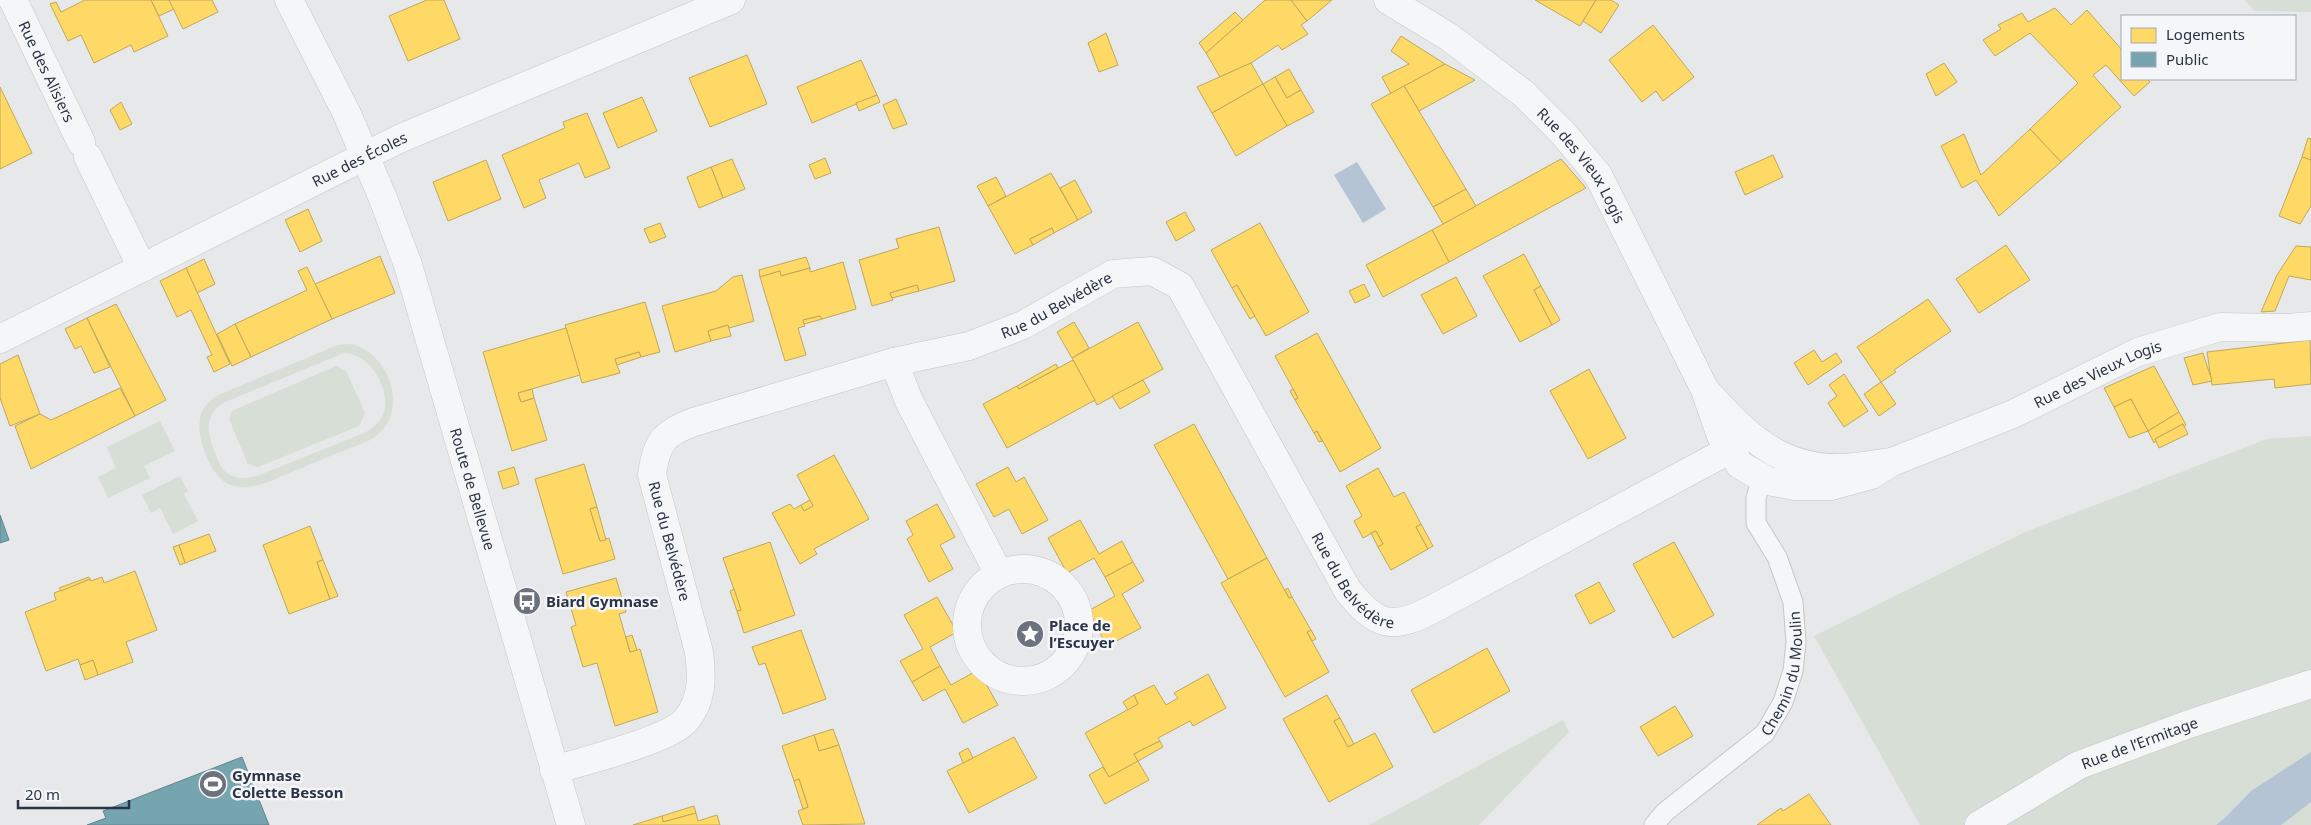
<svg xmlns="http://www.w3.org/2000/svg" width="2311" height="825" viewBox="0 0 2311 825" font-family="'Noto Sans',sans-serif">
<style>
.green{fill:#d6ded6;fill-rule:evenodd}
.water{fill:#b4c4d5}
.homes{fill:#ffd966;stroke:#bfa85c}
.public{fill:#76a5af;stroke:#60838f}
.lines{fill:none;stroke-linecap:round;stroke-linejoin:round}
.service-casing{stroke:#c4c6c8;stroke-width:21}
.minor-casing{stroke:#c4c6c8;stroke-width:29}
.tertiary-casing{stroke:#c4c6c8;stroke-width:29}
.service{stroke:#f5f6f7;stroke-width:19}
.minor{stroke:#f5f6f7;stroke-width:28}
.tertiary{stroke:#f5f6f7;stroke-width:28}
.labels{text-anchor:middle;dominant-baseline:central;stroke-width:5;stroke-linejoin:round;paint-order:stroke}
.street-label{font-size:15px;fill:#2b3445;stroke:#f4f6f9}
.poi-label{font-size:15px;font-weight:bold;fill:#2b3445;stroke:#f4f6f9;text-anchor:start}
</style>
<rect width="100%" height="100%" fill="#e6e8ea"/>
<g class="green">
<path d="M2245 0H2311V12L2254 11Z"/>
<path d="M351 344C393 354 412 419 368 441 343 451 318 461 294 471 277 478 261 487 243 487 222 487 213 472 206 455 197 432 194 409 218 395L338 345ZM344 353C368 353 388 384 385 407 384 419 374 428 364 433L257 476C248 478 239 480 230 475 222 471 218 461 215 453 207 432 203 415 225 402Z"/>
<path d="M336 366 346 371 365 413 359 426 258 467 248 464 229 419 232 411Z"/>
<path d="M160 421 175 451 144 466 150 478 108 498 98 477 116 468 107 447Z"/>
<path d="M2311 436V825H1920L1814 636 2025 532 2267 439Z"/>
<path d="M180 476 188 491 184 494 198 521 173 534 160 508 151 513 142 495Z"/>
<path d="M1563 720 1569 732 1479 825H1369Z"/>
</g>
<g class="water">
<path d="M1357 162 1386 209 1363 223 1334 175Z"/>
<path d="M2311 752V802L2281 825H2216L2226 817 2251 791Z"/>
</g>
<g class="homes">
<path d="M85 0H151L168 36 134 52 131 45 94 63 81 35 68 41 50 4 56 2 61 12Z"/>
<path d="M151 0H169L174 9 159 16Z"/>
<path d="M169 0H212L218 12 183 29Z"/>
<path d="M427 0H444L460 39 408 61 389 16Z"/>
<path d="M1265 0H1291L1307 21 1301 25 1308 34 1282 50 1278 45 1251 63 1220 77 1206 53Z"/>
<path d="M1291 0H1332L1307 21Z"/>
<path d="M1535 0H1596L1580 26Z"/>
<path d="M1596 0H1611L1619 5 1601 33 1583 21Z"/>
<path d="M2055 8 2071 25 2087 10 2122 50V79H2147L2150 82 2134 96 2106 65 2093 75 2121 107 2061 162 2030 129 2078 83 2030 33 1995 56 1983 40 2001 29 1998 25 2022 13 2028 22Z"/>
<path d="M1235 12 1243 20 1206 53 1199 43Z"/>
<path d="M1653 25 1694 77 1663 101 1656 91 1642 102 1609 60Z"/>
<path d="M1106 33 1118 65 1099 72 1088 43Z"/>
<path d="M1401 36 1445 64 1391 94 1382 77 1409 64 1391 51Z"/>
<path d="M747 55 767 104 710 127 689 78Z"/>
<path d="M861 60 877 95 812 123 797 87Z"/>
<path d="M1251 63 1263 84 1212 113 1197 87Z"/>
<path d="M1944 63 1957 82 1936 96 1926 74Z"/>
<path d="M1445 64 1475 80 1419 111 1404 86Z"/>
<path d="M1289 69 1301 90 1287 98 1275 77Z"/>
<path d="M1275 77 1287 98 1301 90 1314 112 1287 126 1263 84Z"/>
<path d="M1263 84 1287 126 1236 156 1212 113Z"/>
<path d="M1404 86 1466 189 1433 207 1371 104Z"/>
<path d="M0 87 32 153 0 169Z"/>
<path d="M877 95 880 102 859 111 856 103Z"/>
<path d="M642 97 657 131 618 148 603 113Z"/>
<path d="M896 99 907 124 893 129 883 105Z"/>
<path d="M121 102 132 124 120 130 110 110Z"/>
<path d="M587 113 610 168 585 178 579 163 539 180 546 198 524 208 502 155 565 128 563 122Z"/>
<path d="M2030 129 2061 162 1999 216 1976 180 1962 188 1941 146 1964 134 1981 175Z"/>
<path d="M2308 138 2311 139V160L2302 157Z"/>
<path d="M1773 155 1783 177 1745 195 1735 172Z"/>
<path d="M2302 157 2311 160V206L2300 224 2279 216Z"/>
<path d="M825 158 831 173 815 179 809 165Z"/>
<path d="M732 159 745 189 723 198 711 167Z"/>
<path d="M1561 159 1586 188 1449 262 1432 230Z"/>
<path d="M486 160 501 199 448 221 433 182Z"/>
<path d="M711 167 723 198 699 208 687 177Z"/>
<path d="M1051 173 1078 220 1054 233 1052 228 1030 239 1033 245 1015 254 988 206Z"/>
<path d="M996 177 1006 196 988 206 977 186Z"/>
<path d="M1075 180 1092 212 1078 220 1060 188Z"/>
<path d="M1466 189 1476 206 1443 224 1433 207Z"/>
<path d="M308 209 322 241 300 252 285 220Z"/>
<path d="M1185 212 1195 230 1176 241 1166 222Z"/>
<path d="M660 223 666 237 650 243 644 229Z"/>
<path d="M1260 223 1309 312 1266 336 1237 285 1232 288 1211 250Z"/>
<path d="M939 227 955 281 919 291 917 285 890 293 893 300 872 306 859 260 899 248 896 239Z"/>
<path d="M1052 228 1054 233 1033 245 1030 239Z"/>
<path d="M1432 230 1449 262 1383 297 1366 265Z"/>
<path d="M2006 245 2030 280 1979 313 1956 279Z"/>
<path d="M2296 246 2311 247V280L2289 276 2275 311 2261 312 2277 275Z"/>
<path d="M1524 254 1541 286 1534 290 1552 325 1520 342 1483 276Z"/>
<path d="M380 256 395 293 332 319 315 284Z"/>
<path d="M806 257 810 268 781 276 780 271 760 277 759 270Z"/>
<path d="M204 259 215 284 197 293 186 268Z"/>
<path d="M843 262 856 309 822 319 820 316 803 320 805 326 798 328 806 355 785 361 760 277 780 271 781 276 810 268V272Z"/>
<path d="M307 267 332 319 251 357 235 324 307 290 298 271Z"/>
<path d="M186 268 230 364 214 372 207 357 212 355 191 310 177 317 160 281Z"/>
<path d="M742 275 754 321 729 328 728 325 708 331 711 341 675 352 662 306 716 291 733 277Z"/>
<path d="M1456 277 1477 316 1443 334 1421 295Z"/>
<path d="M1364 284 1370 296 1355 303 1349 291Z"/>
<path d="M917 285 919 291 892 298 890 293Z"/>
<path d="M1237 285 1255 316 1250 319 1232 288Z"/>
<path d="M1541 286 1560 320 1552 325 1534 290Z"/>
<path d="M1928 299 1951 331 1894 370 1896 372 1881 382 1857 347Z"/>
<path d="M645 302 660 352 641 357 639 352 615 359 620 373 582 383 565 325Z"/>
<path d="M116 304 166 400 135 416 87 318Z"/>
<path d="M820 316 822 319 804 324 803 320Z"/>
<path d="M87 318 110 367 94 373 81 346 75 349 65 329Z"/>
<path d="M1074 322 1089 348 1072 358 1057 332Z"/>
<path d="M1138 322 1163 369 1097 405 1072 358Z"/>
<path d="M235 324 251 357 232 366 217 334Z"/>
<path d="M728 325 731 336 711 341 708 331Z"/>
<path d="M566 328 580 375 518 393 521 402 534 398 547 440 512 451 483 352Z"/>
<path d="M1317 333 1381 448 1340 472 1317 431 1314 433 1295 400 1298 398 1275 356Z"/>
<path d="M2310 340 2311 384 2275 388 2274 379 2212 385 2207 352Z"/>
<path d="M1814 350 1822 362 1836 353 1842 362 1808 385 1794 363Z"/>
<path d="M639 352 641 357 617 365 615 359Z"/>
<path d="M2203 353 2212 381 2193 385 2184 358Z"/>
<path d="M18 355 40 414 10 426 0 398V364Z"/>
<path d="M1073 360 1095 400 1007 448 983 404 1017 386 1019 389Z"/>
<path d="M1056 364 1058 368 1019 389 1017 386Z"/>
<path d="M2154 366 2179 412 2148 431 2131 399 2114 407 2104 388Z"/>
<path d="M1589 369 1626 438 1588 459 1550 391Z"/>
<path d="M1844 374 1868 411 1844 427 1828 403 1837 396 1829 385Z"/>
<path d="M1143 380 1150 392 1120 409 1112 396Z"/>
<path d="M1881 382 1896 404 1879 416 1864 394Z"/>
<path d="M120 388 135 416 31 469 15 426 40 414 51 420Z"/>
<path d="M532 389 534 398 521 402 518 393Z"/>
<path d="M1293 389 1298 398 1295 400 1290 391Z"/>
<path d="M2131 399 2148 431 2129 438 2114 407Z"/>
<path d="M2179 412 2186 425 2184 427 2183 424 2155 439 2156 441 2154 443 2148 431Z"/>
<path d="M1194 424 1267 558 1228 579 1154 445Z"/>
<path d="M2183 424 2188 434 2159 448 2155 439Z"/>
<path d="M1317 431 1322 441 1319 442 1314 433Z"/>
<path d="M834 455 869 519 814 549 817 554 800 564 772 513 790 504 794 509 801 505 804 511 813 506 797 475Z"/>
<path d="M584 464 597 507 590 509 600 541 609 538 615 559 563 574 535 479Z"/>
<path d="M514 467 519 484 503 489 498 472Z"/>
<path d="M1008 467 1016 482 1024 477 1048 520 1022 534 1009 509 994 517 976 484Z"/>
<path d="M1378 468 1394 497 1404 492 1421 524 1416 527 1428 549 1391 570 1378 547 1383 544 1376 531 1363 538 1354 521 1362 516 1346 486Z"/>
<path d="M810 500 813 506 804 511 801 505Z"/>
<path d="M937 504 955 537 940 545 953 569 929 582 907 539 913 535 906 521Z"/>
<path d="M597 507 606 540 600 541 590 509Z"/>
<path d="M1080 520 1099 554 1122 541 1133 562 1105 577 1094 558 1067 573 1048 538Z"/>
<path d="M1421 524 1433 546 1428 549 1416 527Z"/>
<path d="M310 526 323 560 317 562 330 599 289 614 263 545Z"/>
<path d="M1376 531 1383 544 1378 547 1371 533Z"/>
<path d="M209 534 216 551 185 563 179 545Z"/>
<path d="M770 542 795 615 744 633 737 611 741 610 723 558Z"/>
<path d="M1674 542 1714 615 1673 638 1633 564Z"/>
<path d="M179 545 185 563 180 565 173 547Z"/>
<path d="M1267 558 1289 598 1292 597 1311 630 1307 632 1329 672 1285 697 1221 583Z"/>
<path d="M323 560 338 596 330 599 317 562Z"/>
<path d="M1133 562 1144 581 1122 594 1141 628 1107 646 1088 611 1115 596 1105 577Z"/>
<path d="M135 571 157 630 126 642 133 662 98 675 93 660 80 665 78 659 46 671 25 612 56 600 54 593 90 579 91 581 102 577 104 583Z"/>
<path d="M89 577 90 579 61 591 59 588Z"/>
<path d="M616 578 626 612 619 614 630 652 640 649 658 712 615 726 597 663 583 667 571 627 576 625 566 592Z"/>
<path d="M1599 582 1615 611 1590 624 1575 595Z"/>
<path d="M1288 588 1292 597 1289 598 1285 590Z"/>
<path d="M734 589 741 610 737 611 730 591Z"/>
<path d="M937 597 957 632 930 647 940 666 912 682 900 661 923 649 904 615Z"/>
<path d="M801 630 826 699 783 714 765 663 759 665 752 647Z"/>
<path d="M1311 630 1316 639 1312 641 1307 632Z"/>
<path d="M632 635 637 650 630 652 626 637Z"/>
<path d="M1487 648 1510 691 1434 733 1411 690Z"/>
<path d="M93 660 98 675 85 680 80 665Z"/>
<path d="M940 666 951 685 978 670 998 705 963 723 945 689 923 701 912 682Z"/>
<path d="M1208 674 1226 708 1193 726 1190 721 1158 738 1160 741 1134 754 1138 761 1109 777 1085 733 1138 704 1134 695 1154 685 1166 705 1178 698 1174 693Z"/>
<path d="M1134 695 1138 704 1128 710 1123 702Z"/>
<path d="M1327 695 1340 718 1334 721 1348 747 1375 733 1393 767 1329 802 1283 719Z"/>
<path d="M1675 706 1693 736 1658 756 1640 727Z"/>
<path d="M1340 718 1354 744 1348 747 1334 721Z"/>
<path d="M833 729 839 745 819 751 814 735Z"/>
<path d="M814 735 819 751 839 745 865 824 803 825 798 811 808 807 799 779 794 781 782 746Z"/>
<path d="M1014 737 1037 778 969 813 947 771Z"/>
<path d="M1160 741 1163 747 1138 761 1134 754Z"/>
<path d="M968 748 973 758 963 763 959 753Z"/>
<path d="M1138 761 1149 780 1105 804 1089 775 1103 767 1109 777Z"/>
<path d="M799 779 808 807 803 809 794 781Z"/>
<path d="M1809 794 1831 825H1757L1781 808 1783 811Z"/>
<path d="M694 806 696 813 663 822 662 816Z"/>
<path d="M696 813 698 821 717 815 720 825H633L662 816 663 822Z"/>
</g>
<g class="public">
<path d="M0 515 9 540 0 543Z"/>
<path d="M242 757 269 825H87L106 818 103 811Z"/>
</g>
<g class="lines">
<defs>
<g id="service">
<path id="s1" d="M1654 825 1665 812 1765 733 1783 702 1793 671 1796 642 1793 602 1777 557 1756 523V498L1762 478"/>
</g>
<g id="minor">
<path id="s2" d="M13 0 81 142"/>
<path id="s3" d="M1388 0 1449 37 1524 94 1563 133 1598 175 1705 390 1721 436 1740 465 1768 481 1795 486H1831L1871 475 1892 462C1876 464 1859 467 1843 468 1779 470 1745 434 1705 390"/>
<path d="M88 157 142 268"/>
<path id="s4" d="M0 339 399 139 731 0"/>
<path d="M894 362 909 401 999 574"/>
<path id="s5" d="M1892 462 2013 414 2138 352 2220 327 2286 328 2311 326"/>
<circle cx="1023" cy="625" r="56"/>
<path id="s6" d="M554 770C583 761 671 740 687 719 703 698 702 677 699 652L652 475C656 443 663 433 694 422L894 362 969 346 1023 325 1113 274 1152 271 1180 286 1348 591C1376 625 1391 631 1431 610L1718 456 1748 435"/>
<path id="s7" d="M1979 825 2079 765 2189 724 2311 684"/>
</g>
<g id="tertiary">
<path id="s8" d="M289 0 347 114 382 196 408 265 571 825"/>
</g>
</defs>
<use href="#service" class="service-casing"/>
<use href="#minor" class="minor-casing"/>
<use href="#tertiary" class="tertiary-casing"/>
<use href="#service" class="service"/>
<use href="#minor" class="minor"/>
<use href="#tertiary" class="tertiary"/>
</g>
<defs>
<symbol id="bus-disc" viewBox="-11 -11 22 22"><circle r="9.5" fill="#6c737f" stroke="#f4f6f9"/><path d="M-5-6H5V4H4V6H2V4H-2V6H-4V4H-5ZM-3.5-4V0h7V-4ZM-3.5 1.2v1.5H-2V1.2ZM2 1.2v1.5H3.5V1.2Z" fill="#fff"/></symbol>
<symbol id="sight-disc" viewBox="-11 -11 22 22"><circle r="9.5" fill="#6c737f" stroke="#f4f6f9"/><path d="M0-6L1.8-2.2L6-1.7L2.9 1.2L3.7 5.4L0 3.3L-3.7 5.4L-2.9 1.2L-6-1.7L-1.8-2.2Z" fill="#fff"/></symbol>
<symbol id="stadium-disc" viewBox="-11 -11 22 22"><circle r="9.5" fill="#6c737f" stroke="#f4f6f9"/><path d="M0-5a6.5 5 0 1 0 0 10a6.5 5 0 1 0 0-10ZM-3.5-1.8h7v3.6h-7Z" fill="#fff"/></symbol>
</defs>
<g fill-rule="evenodd">
<use href="#bus-disc" x="511" y="585" width="32" height="32"/>
<use href="#sight-disc" x="1014" y="618" width="32" height="32"/>
<use href="#stadium-disc" x="197" y="768" width="32" height="32"/>
</g>
<g class="labels">
<g class="street-label">
<text stroke="none"><textPath href="#s2" startOffset="79">Rue des Alisiers</textPath></text>
<text stroke="none"><textPath href="#s4" startOffset="402">Rue des Écoles</textPath></text>
<text stroke="none"><textPath href="#s3" startOffset="258">Rue des Vieux Logis</textPath></text>
<text stroke="none"><textPath href="#s6" startOffset="852">Rue du Belvédère</textPath></text>
<text stroke="none"><textPath href="#s5" startOffset="224">Rue des Vieux Logis</textPath></text>
<text stroke="none"><textPath href="#s8" startOffset="524">Route de Bellevue</textPath></text>
<text transform="translate(670 541) rotate(75)">Rue du Belvédère</text>
<text stroke="none"><textPath href="#s6" startOffset="1332">Rue du Belvédère</textPath></text>
<text stroke="none"><textPath href="#s1" startOffset="208">Chemin du Moulin</textPath></text>
<text stroke="none"><textPath href="#s7" startOffset="181">Rue de l’Ermitage</textPath></text>
</g>
<g class="poi-label">
<text x="546" y="601">Biard Gymnase</text>
<text x="1049" y="625">Place de<tspan x="1049" dy="17">l’Escuyer</tspan></text>
<text x="232" y="775">Gymnase<tspan x="232" dy="17">Colette Besson</tspan></text>
</g>
</g>
<rect x="2121" y="15" width="175" height="65" fill="#f4f6f9" stroke="#a4a8b1"/>
<rect x="2131" y="28" width="25" height="15" fill="#ffd966" stroke="#a4a8b1"/>
<text x="2166" y="40" font-size="15" fill="#2b3445">Logements</text>
<rect x="2131" y="52" width="25" height="15" fill="#76a5af" stroke="#a4a8b1"/>
<text x="2166" y="65" font-size="15" fill="#2b3445">Public</text>
<path d="M18 800v8h111v-8" fill="none" stroke="#2b3445" stroke-width="2.5"/>
<text x="25" y="800" font-size="15" fill="#2b3445" stroke="#f4f6f9" stroke-width="4" paint-order="stroke">20 m</text>
</svg>
